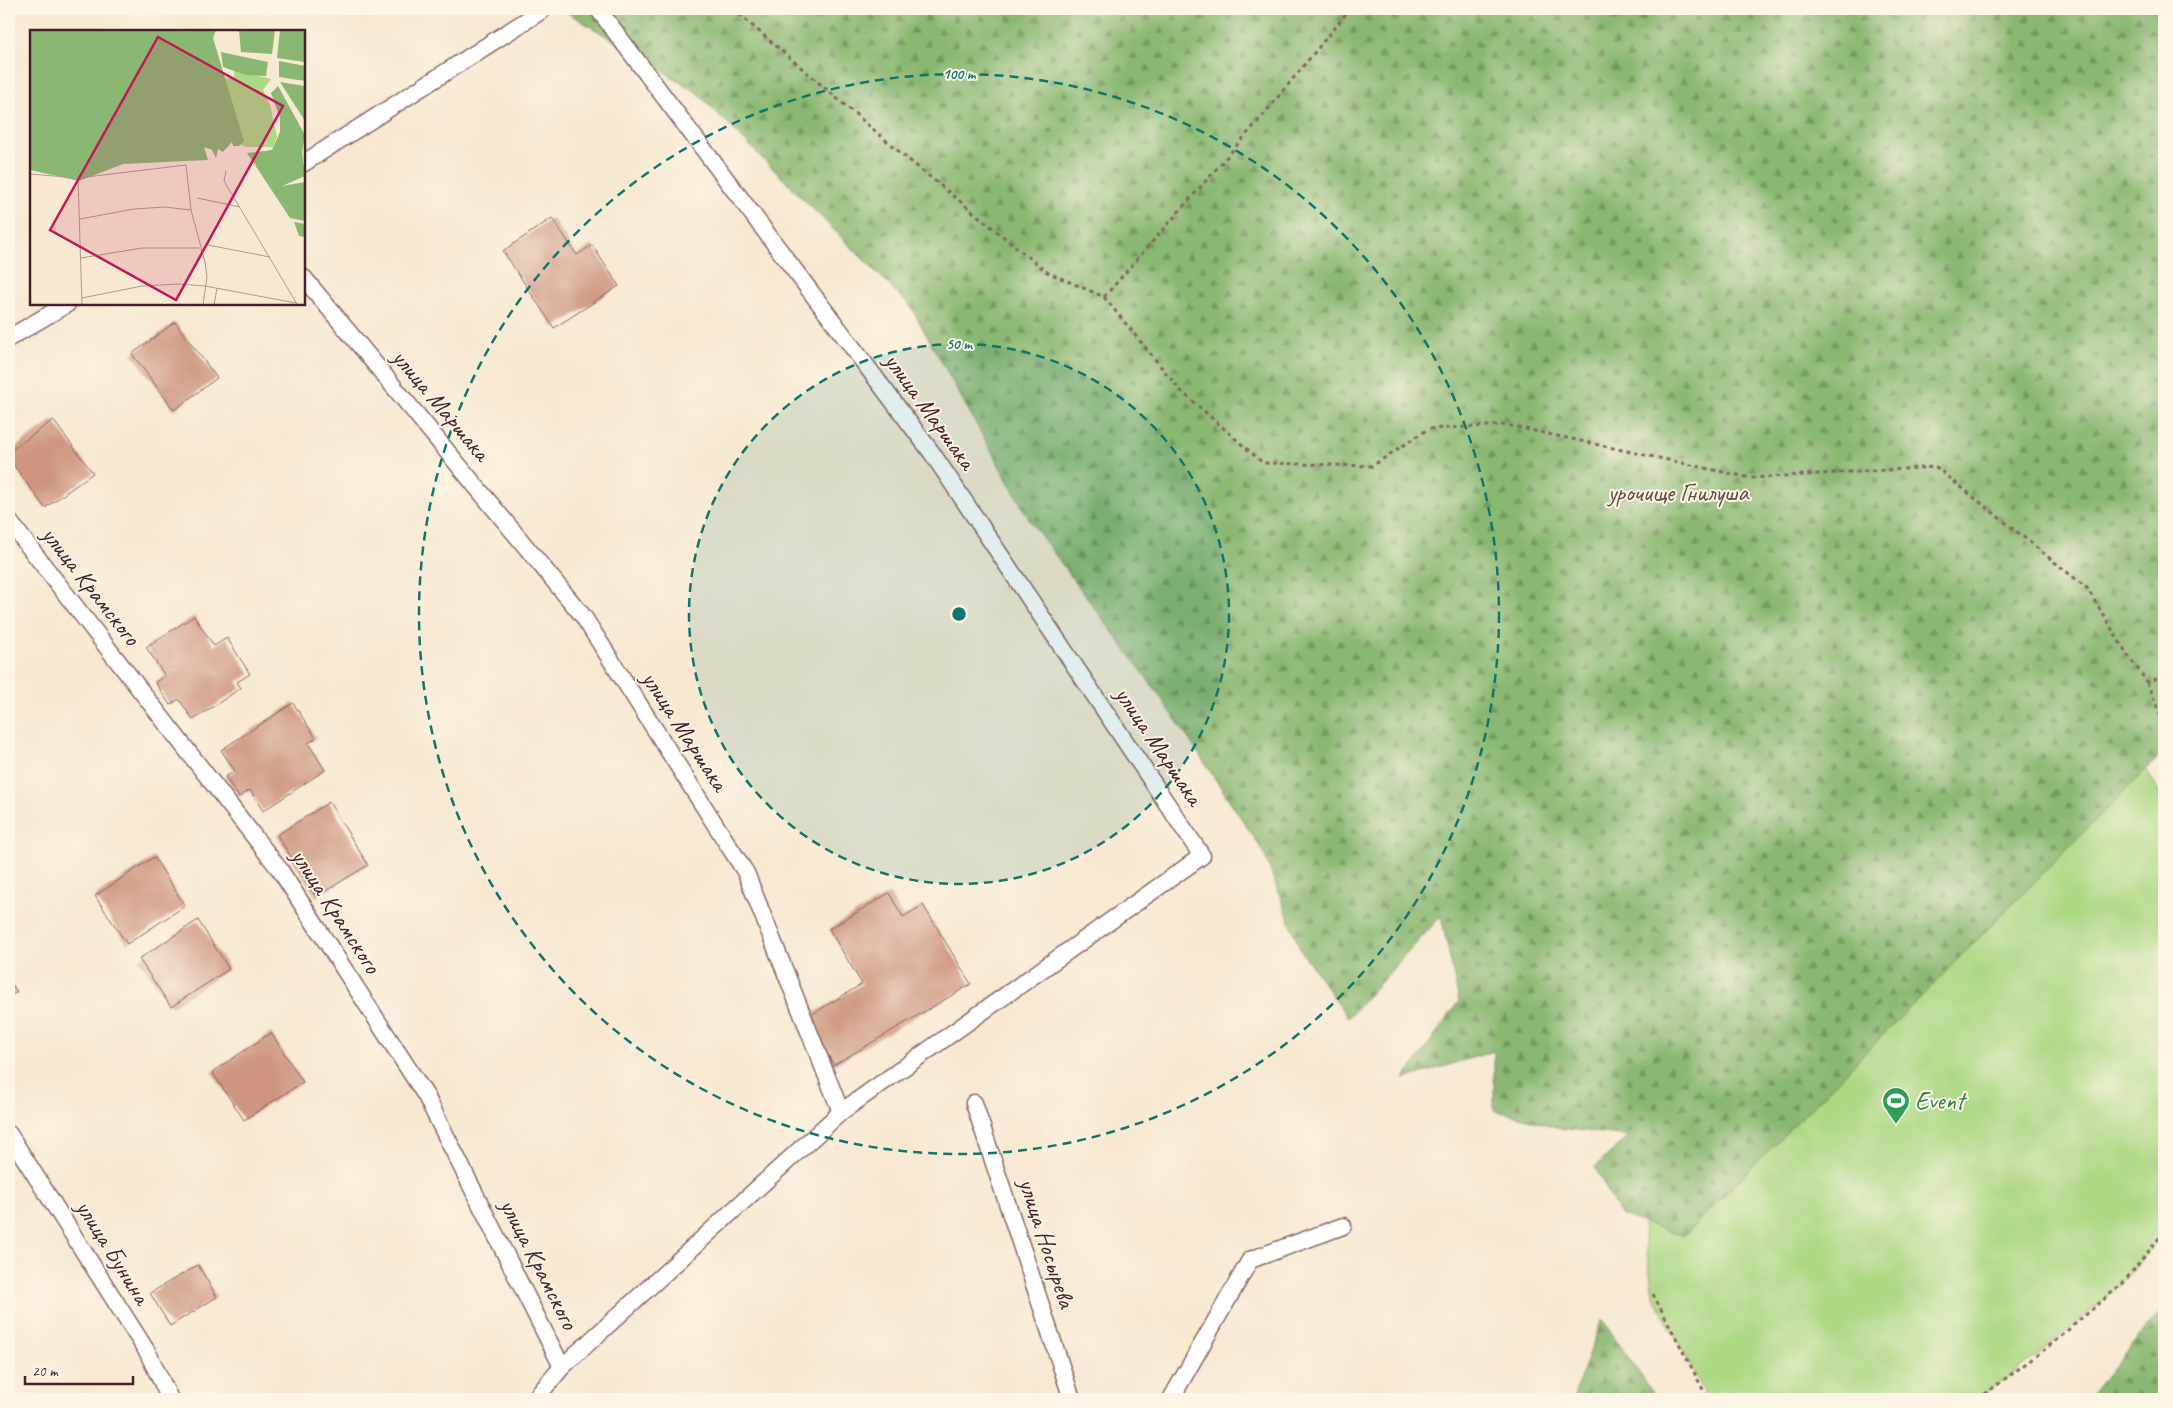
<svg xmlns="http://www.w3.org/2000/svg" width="2173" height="1408" viewBox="0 0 2173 1408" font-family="Caveat,sans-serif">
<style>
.green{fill:#add884;stroke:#7c7c58}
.forest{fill:url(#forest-firs);stroke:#6a6c4e}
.building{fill:#ce9681}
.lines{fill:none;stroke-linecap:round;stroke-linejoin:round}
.lane-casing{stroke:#876565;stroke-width:19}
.path{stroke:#876565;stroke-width:3;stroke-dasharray:4 4;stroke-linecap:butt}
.lane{stroke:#fff;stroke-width:16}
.ring{fill:none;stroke:#0f766e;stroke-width:2.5;stroke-dasharray:9 6}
.labels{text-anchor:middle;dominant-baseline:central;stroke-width:4;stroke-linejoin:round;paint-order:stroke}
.street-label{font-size:25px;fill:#4a1f2b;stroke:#fcf5e5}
.park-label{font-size:25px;fill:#634d41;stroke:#fcf5e5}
.leisure-label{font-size:25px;fill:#27864d;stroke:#fcf5e5;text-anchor:start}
.inset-road{fill:none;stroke:#b2988f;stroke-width:1}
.view{fill:#c2185b;fill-opacity:0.15;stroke:#c2185b;stroke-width:2.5}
.inset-edge{fill:none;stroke:#4a1f2b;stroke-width:2.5}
.centre{fill:#0f766e;stroke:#fcf5e5;stroke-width:2.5}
.ring-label{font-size:15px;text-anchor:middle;font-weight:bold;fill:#0f766e;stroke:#fcf5e5;stroke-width:4;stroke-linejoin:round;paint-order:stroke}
</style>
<defs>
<pattern id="forest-firs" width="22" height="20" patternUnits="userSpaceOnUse" patternTransform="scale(1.25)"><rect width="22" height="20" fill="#8ab872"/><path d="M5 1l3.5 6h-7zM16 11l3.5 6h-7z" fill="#73955e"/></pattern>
</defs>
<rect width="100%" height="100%" fill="#fcf5e5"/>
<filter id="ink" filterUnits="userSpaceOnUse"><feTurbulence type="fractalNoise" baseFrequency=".02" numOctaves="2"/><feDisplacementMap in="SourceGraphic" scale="10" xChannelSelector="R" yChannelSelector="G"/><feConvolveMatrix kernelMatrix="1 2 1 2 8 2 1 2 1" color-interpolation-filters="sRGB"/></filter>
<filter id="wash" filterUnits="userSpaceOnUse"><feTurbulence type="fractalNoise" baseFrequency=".0096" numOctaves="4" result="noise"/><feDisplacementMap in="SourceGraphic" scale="20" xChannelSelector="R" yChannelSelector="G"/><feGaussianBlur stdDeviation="1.12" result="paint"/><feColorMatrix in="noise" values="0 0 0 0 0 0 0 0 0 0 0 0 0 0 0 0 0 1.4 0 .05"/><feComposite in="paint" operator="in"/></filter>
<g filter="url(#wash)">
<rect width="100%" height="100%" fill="#f7e8d1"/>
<path class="green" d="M2023 643 2149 774 2164 801V1232L2123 1283 2048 1347 1978 1399H1708L1653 1294 1613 1019Z"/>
<g class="forest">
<path d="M562 9H2164V751L1684 1236 1620 1215 1595 1167 1629 1136 1560 1128 1494 1110V1051L1404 1079 1459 1001 1441 916 1348 1018 1300 949 1263 851 1160 696 1030 521 911 307 695 91Z"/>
<path d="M2164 1309V1399H2088L2145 1329Z"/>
<path d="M1602 1319 1657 1399H1573Z"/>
</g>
<g id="blocks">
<g class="building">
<path d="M381 9H396L384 15Z"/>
<path d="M552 218 577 255 592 245 619 286 554 328 503 251Z"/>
<path d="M175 322 217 378 174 410 132 354Z"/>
<path d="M53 420 93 473 45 508 9 459V452Z"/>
<path d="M194 616 214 646 227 638 250 674 237 682 241 688 193 720 179 699 170 705 155 682 165 676 146 647Z"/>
<path d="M293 703 316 738 308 743 325 770 263 811 250 790 239 797 225 777 235 771 221 750Z"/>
<path d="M329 802 368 865 316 897 277 835Z"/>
<path d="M154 857 185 906 127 944 95 896Z"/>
<path d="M889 893 903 917 923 905 971 984 834 1065 806 1018 862 984 829 929Z"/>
<path d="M198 920 229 969 171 1007 139 959Z"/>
<path d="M9 980 17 992 9 997Z"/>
<path d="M271 1033 303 1082 244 1120 212 1072Z"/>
<path d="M198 1265 217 1297 170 1326 150 1293Z"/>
</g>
</g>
</g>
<g filter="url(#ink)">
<use href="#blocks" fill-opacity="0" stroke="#876565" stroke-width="1"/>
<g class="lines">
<defs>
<g id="lane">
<path d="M304 163 544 9"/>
<path d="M304 278 583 616 746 873 841 1112"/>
<path d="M9 338 67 304"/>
<path d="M9 521 280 870 426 1096 562 1367"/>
<path d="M974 1103 1072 1399"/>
<path d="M9 1134 148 1353 170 1399"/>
<path d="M535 1399 562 1367 841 1112 1202 856 932 453 598 9"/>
<path d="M1171 1399 1250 1260 1343 1226"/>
</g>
</defs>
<use href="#lane" class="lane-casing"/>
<g class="path">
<path d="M733 9 903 155 1047 272 1104 297 1180 390 1263 463 1372 466 1428 429 1507 425 1751 478 1936 467 2087 588 2127 654 2147 682 2164 676"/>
<path d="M1104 297 1260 119 1350 9"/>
<path d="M2147 682 2164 724"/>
<path d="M1653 1294 1708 1399"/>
<path d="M1978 1399 2048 1347 2123 1283 2164 1232"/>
</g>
<use href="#lane" class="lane"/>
</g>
</g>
<circle cx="959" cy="614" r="270" fill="#0f766e" fill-opacity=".12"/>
<g class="ring">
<circle cx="959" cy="614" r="270"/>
<circle cx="959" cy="614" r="540"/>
</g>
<defs>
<symbol id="stadium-pin" viewBox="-11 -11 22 30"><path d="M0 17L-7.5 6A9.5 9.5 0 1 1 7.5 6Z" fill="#2e9e5b" stroke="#fcf5e5"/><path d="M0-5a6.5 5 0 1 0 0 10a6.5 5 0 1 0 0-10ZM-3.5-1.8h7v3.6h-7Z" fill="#fff"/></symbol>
</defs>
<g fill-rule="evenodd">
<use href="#stadium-pin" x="1880" y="1085" width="32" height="43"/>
</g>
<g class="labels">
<g class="street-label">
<text transform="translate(441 405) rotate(50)">улица Маршака</text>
<text transform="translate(930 411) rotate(54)">улица Маршака</text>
<text transform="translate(91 586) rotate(52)">улица Крамского</text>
<text transform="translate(685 731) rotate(57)">улица Маршака</text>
<text transform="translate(1159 746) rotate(56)">улица Маршака</text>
<text transform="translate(336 911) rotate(57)">улица Крамского</text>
<text transform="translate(1047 1243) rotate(72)">улица Носырева</text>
<text transform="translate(113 1252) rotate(58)">улица Бунина</text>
<text transform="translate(539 1264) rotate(63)">улица Крамского</text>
</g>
<g class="park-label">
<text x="1678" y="493">урочище Гнилуша</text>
</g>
<g class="leisure-label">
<text x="1915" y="1101">Event</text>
</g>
</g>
<g transform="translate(30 30)">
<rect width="275" height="275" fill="#f7e8d1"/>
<path d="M204 40 241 49 233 60 240 75 247 107 243 117H217L191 107 178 52 204 47Z" fill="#add884"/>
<path d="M0 0H186L183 8 214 111 209 116H203L202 112 193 122 188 119 186 128 182 120 174 117 178 130 93 134 49 151 0 140ZM209 0H245L242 24 211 22ZM250 0H275V32L247 28ZM191 22 238 32 236 46 216 45 193 37ZM249 31 275 36V51L249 47ZM250 52 275 56V91ZM248 56 275 105 272 122 275 146 252 156 275 152V191L260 188 217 123 242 120 250 102V88L241 63ZM264 192 275 194V207L269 206Z" fill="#8ab872"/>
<path class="inset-road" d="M196 141 194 151 267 274M0 144 48 148 156 135 161 180 175 232 177 247 173 275M48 148 52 275M167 168 210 177M50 189 104 179 135 177 161 180M178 215 240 227M51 228 112 218H170M52 268 112 256 148 254 175 256 266 273M184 275 187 258"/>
<path class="view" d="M128 7 253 76 146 270 20 200Z"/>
<rect width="275" height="275" class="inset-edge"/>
</g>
<circle cx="959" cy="614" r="8" class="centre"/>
<g class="ring-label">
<text x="959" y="79">100 m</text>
<text x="959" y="349">50 m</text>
</g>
<rect width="2173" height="1408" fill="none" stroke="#fcf5e5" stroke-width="30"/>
<path d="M25 1376v8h108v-8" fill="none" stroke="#4a1f2b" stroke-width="2.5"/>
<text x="32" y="1376" font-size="15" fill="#4a1f2b" stroke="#fcf5e5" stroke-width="4" paint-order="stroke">20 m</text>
</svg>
